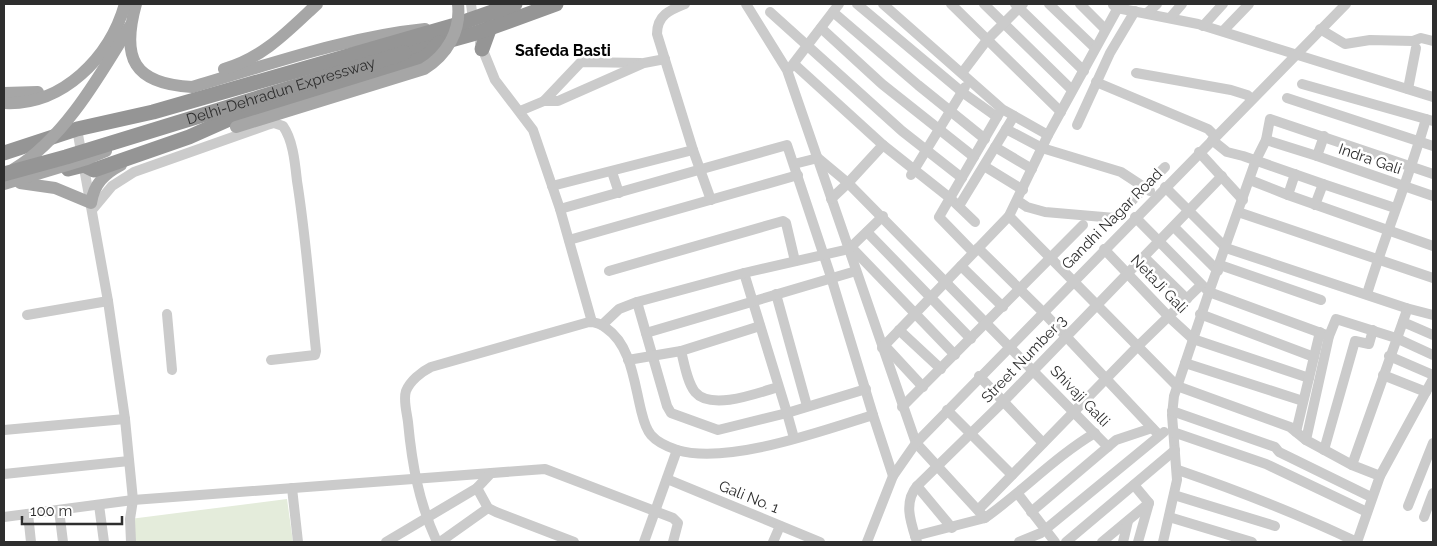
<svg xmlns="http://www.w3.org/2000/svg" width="1437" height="546" viewBox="0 0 1437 546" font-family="Raleway,sans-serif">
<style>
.green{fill:#e4ecdb}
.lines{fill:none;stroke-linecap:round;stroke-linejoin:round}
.minor{stroke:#cbcbcb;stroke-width:10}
.major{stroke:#a6a6a6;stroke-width:12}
.highway{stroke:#959595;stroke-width:15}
.major-bridge{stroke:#a6a6a6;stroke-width:12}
.highway-bridge{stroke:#959595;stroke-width:15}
.labels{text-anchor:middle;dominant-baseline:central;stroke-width:5;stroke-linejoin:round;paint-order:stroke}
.street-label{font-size:15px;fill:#2e2e2e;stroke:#fff}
.neighbourhood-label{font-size:16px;font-weight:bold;fill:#000;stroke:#fff}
</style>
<rect width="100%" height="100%" fill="#fff"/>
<path class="green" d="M287 499 293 542H132L130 519Z"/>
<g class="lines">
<g class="minor">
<path d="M471 4 473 20"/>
<path d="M746 4 787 70 916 443 985 518C1023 491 1056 456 1095 433"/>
<path d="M857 4 962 92 997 117"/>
<path d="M883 4 1002 109 1048 135"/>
<path d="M951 4 1061 112"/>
<path d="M984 4 1072 90"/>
<path d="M1015 4 1084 71"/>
<path d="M1049 4 1095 48"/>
<path d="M1080 4 1105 29"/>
<path d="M1113 5 1117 8 1198 24 1433 97"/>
<path d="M770 12 902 131 962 178"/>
<path d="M833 12 918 85 985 139"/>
<path d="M1147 13 1157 4"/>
<path d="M1170 18 1182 4"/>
<path d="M1203 26 1223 4"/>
<path d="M821 28 882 84 974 157"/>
<path d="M1320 29 1345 44 1370 40 1413 41 1421 38 1433 41"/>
<path d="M1223 31 1249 4"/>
<path d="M480 43 495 80 533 130 560 209 592 322"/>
<path d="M794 64 883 145 950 198 975 222"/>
<path d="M790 68 839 4"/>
<path d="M962 73 987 40 1023 4"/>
<path d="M1136 73 1231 90 1247 95 1252 99"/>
<path d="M1096 82 1208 129 1215 136"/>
<path d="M1302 84 1433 121"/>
<path d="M1408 89 1416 48"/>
<path d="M1287 98 1433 146"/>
<path d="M544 101 581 62 641 63"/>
<path d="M520 111 544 101H558L644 63 665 59"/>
<path d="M1077 125 1110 53 1135 11"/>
<path d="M77 129 108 301 125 419 133 500 130 519 131 542"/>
<path d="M1006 129 1042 148 1121 172 1150 191"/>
<path d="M1324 136 1317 156 1433 196"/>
<path d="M1212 140 1227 152 1243 156 1323 184"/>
<path d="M1266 140 1317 156"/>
<path d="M883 145 848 183 1108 447"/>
<path d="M995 147 1032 169"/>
<path d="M693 150 711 200"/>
<path d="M1199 152 1243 200"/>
<path d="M794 164 818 158 848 183 831 199"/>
<path d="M984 166 1023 190"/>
<path d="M612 172 619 193"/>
<path d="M1295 174 1288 195 1433 246"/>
<path d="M911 175 965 87"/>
<path d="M1250 180 1288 195"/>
<path d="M552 186 693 150 657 34C657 15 670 10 685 4"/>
<path d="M1165 187 1226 248 1406 308V313L1352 465 1380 476"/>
<path d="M1018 201 1027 207 1045 212 1115 218 1165 167"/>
<path d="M1315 205 1323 184 1395 208"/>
<path d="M959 206 1014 116"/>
<path d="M560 209 787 145 831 277 873 415"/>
<path d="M92 210 112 186 134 172 267 125 274 123 283 126C293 140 295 163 297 181 306 237 310 294 316 351L315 355 271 360"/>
<path d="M1238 212 1433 278"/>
<path d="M1009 216 1177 386 1290 427 1306 440"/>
<path d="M1135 217 1209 292 1174 396 1172 415 1177 480 1163 542"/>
<path d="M1174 227 1218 271"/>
<path d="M867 232 971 339"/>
<path d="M569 240 798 175"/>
<path d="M851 247 955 355"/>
<path d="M978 248 1043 312 1159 435"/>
<path d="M1104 249 1169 317 1193 339 1309 378"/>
<path d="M973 252 939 217 1000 112"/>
<path d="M1144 257 1187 299"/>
<path d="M1220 265 1321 300"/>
<path d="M961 266 1003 307"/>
<path d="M609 271 783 221 786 223 795 261"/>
<path d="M776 294 807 406"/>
<path d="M1367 294C1385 235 1409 178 1426 119"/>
<path d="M637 302 667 406 671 413 718 430 787 413 744 273"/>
<path d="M1406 308 1433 315"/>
<path d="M167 314 172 370"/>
<path d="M1200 314 1314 357"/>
<path d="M27 315 108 301"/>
<path d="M1403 322 1433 335"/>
<path d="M602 325 619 309 637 302 744 273 849 249 883 216"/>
<path d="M899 330 941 369"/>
<path d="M646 333 856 271"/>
<path d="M1329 336 1209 292 1256 160 1266 140 1270 119 1433 174"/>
<path d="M885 346 923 387"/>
<path d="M882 348 1009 216 1048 135 1120 4"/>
<path d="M681 351C684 362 687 382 695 392 711 411 758 393 778 387"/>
<path d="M1389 356 1433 375"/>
<path d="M628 360 681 351 760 326"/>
<path d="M1185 363 1303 401"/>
<path d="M1383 375 1426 392"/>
<path d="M979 376 1043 443"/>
<path d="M902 407 1083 225"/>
<path d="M947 410 1012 475"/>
<path d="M1172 411 1275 447 1279 452 1371 497"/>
<path d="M4 430 125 419"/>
<path d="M1173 432 1266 464 1367 512"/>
<path d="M1296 432 1320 332"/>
<path d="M794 438 787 413 866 389"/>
<path d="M1324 450 1355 341 1369 344 1373 330"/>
<path d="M1352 465 1306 440 1329 336 1336 319 1396 338 1433 355"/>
<path d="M1178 470C1239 491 1298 514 1357 542"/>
<path d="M4 474 129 461"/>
<path d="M667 479 820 542"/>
<path d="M1134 485 1149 503 1138 542"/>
<path d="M917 486 952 528"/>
<path d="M292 488 298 542"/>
<path d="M477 488 488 508 496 512 574 542"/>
<path d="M1018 494 1055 542"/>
<path d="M1174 495 1275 526"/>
<path d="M99 505 104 542"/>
<path d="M1408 506 1433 443"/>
<path d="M59 510 63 542"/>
<path d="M978 510 1137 347 1201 285"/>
<path d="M1031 512 1116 440 1152 428"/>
<path d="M28 514 31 542"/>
<path d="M4 517 133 500 545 469 673 518 678 523 673 542"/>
<path d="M1169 517 1252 542"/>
<path d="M1424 517 1433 493"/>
<path d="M915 536 985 518"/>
<path d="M386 542 477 488 491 473"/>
<path d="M437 542C419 503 412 465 408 422 407 413 403 400 406 391 410 381 421 372 431 367L589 322C595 322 601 324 606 328 631 345 634 382 641 410 643 418 645 428 651 435 657 442 668 447 677 450 728 465 822 431 873 415L893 476"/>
<path d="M440 542 488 508"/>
<path d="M644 542 677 450"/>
<path d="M773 542 780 526"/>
<path d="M867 542 893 476 916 443 1346 4"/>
<path d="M917 542C911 523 903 503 917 486L1003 402 1222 176"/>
<path d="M1019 542 1041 533 1164 432"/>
<path d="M1066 542 1175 450"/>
<path d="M1102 542 1149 503"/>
<path d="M1123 542 1128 521"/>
<path d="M1357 542 1380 476 1433 379"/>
</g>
<g class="major">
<path d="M136 4C121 58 133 84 192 87 268 65 346 37 425 29"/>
<path d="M224 69C263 58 288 31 317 4"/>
<path d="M4 93 38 92"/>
<path d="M4 103C63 106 110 57 125 4"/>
<path d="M20 183 55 188 91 203C94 184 104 174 121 165"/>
</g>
<g class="highway">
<path d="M482 49 490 27"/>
<path d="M404 53 476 33 556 4"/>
<path d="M4 153 77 129 153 112 452 26 515 4"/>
<path d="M68 169 84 165 94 170 189 137 234 117 412 63 426 57 439 43"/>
</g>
<g class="major-bridge">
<path d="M236 127 424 69C447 55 461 31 458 4"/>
<path d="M14 169C64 139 100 75 130 26"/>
<path d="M4 184 87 159 106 151"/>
</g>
<path class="highway-bridge" id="s1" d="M4 174 66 157 404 53"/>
</g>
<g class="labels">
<g class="street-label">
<text stroke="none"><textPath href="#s1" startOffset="289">Delhi-Dehradun Expressway</textPath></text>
<text transform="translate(1370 159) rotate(19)">Indra Gali</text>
<text transform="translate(1112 219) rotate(-45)">Gandhi Nagar Road</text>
<text transform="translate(1159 284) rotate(46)">NetaJi Gali</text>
<text transform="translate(1024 359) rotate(-46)">Street Number 3</text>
<text transform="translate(1080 396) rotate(46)">Shivaji Galli</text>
<text transform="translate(749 497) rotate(22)">Gali No. 1</text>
</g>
<g class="neighbourhood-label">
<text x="563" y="50">Safeda Basti</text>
</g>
</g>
<rect width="1437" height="546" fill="none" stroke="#2e2e2e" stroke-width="10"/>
<path d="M22 516v8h100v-8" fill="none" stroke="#2e2e2e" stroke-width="2.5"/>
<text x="30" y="516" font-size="15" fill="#2e2e2e" stroke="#ffffff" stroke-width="4" paint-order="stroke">100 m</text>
</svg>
